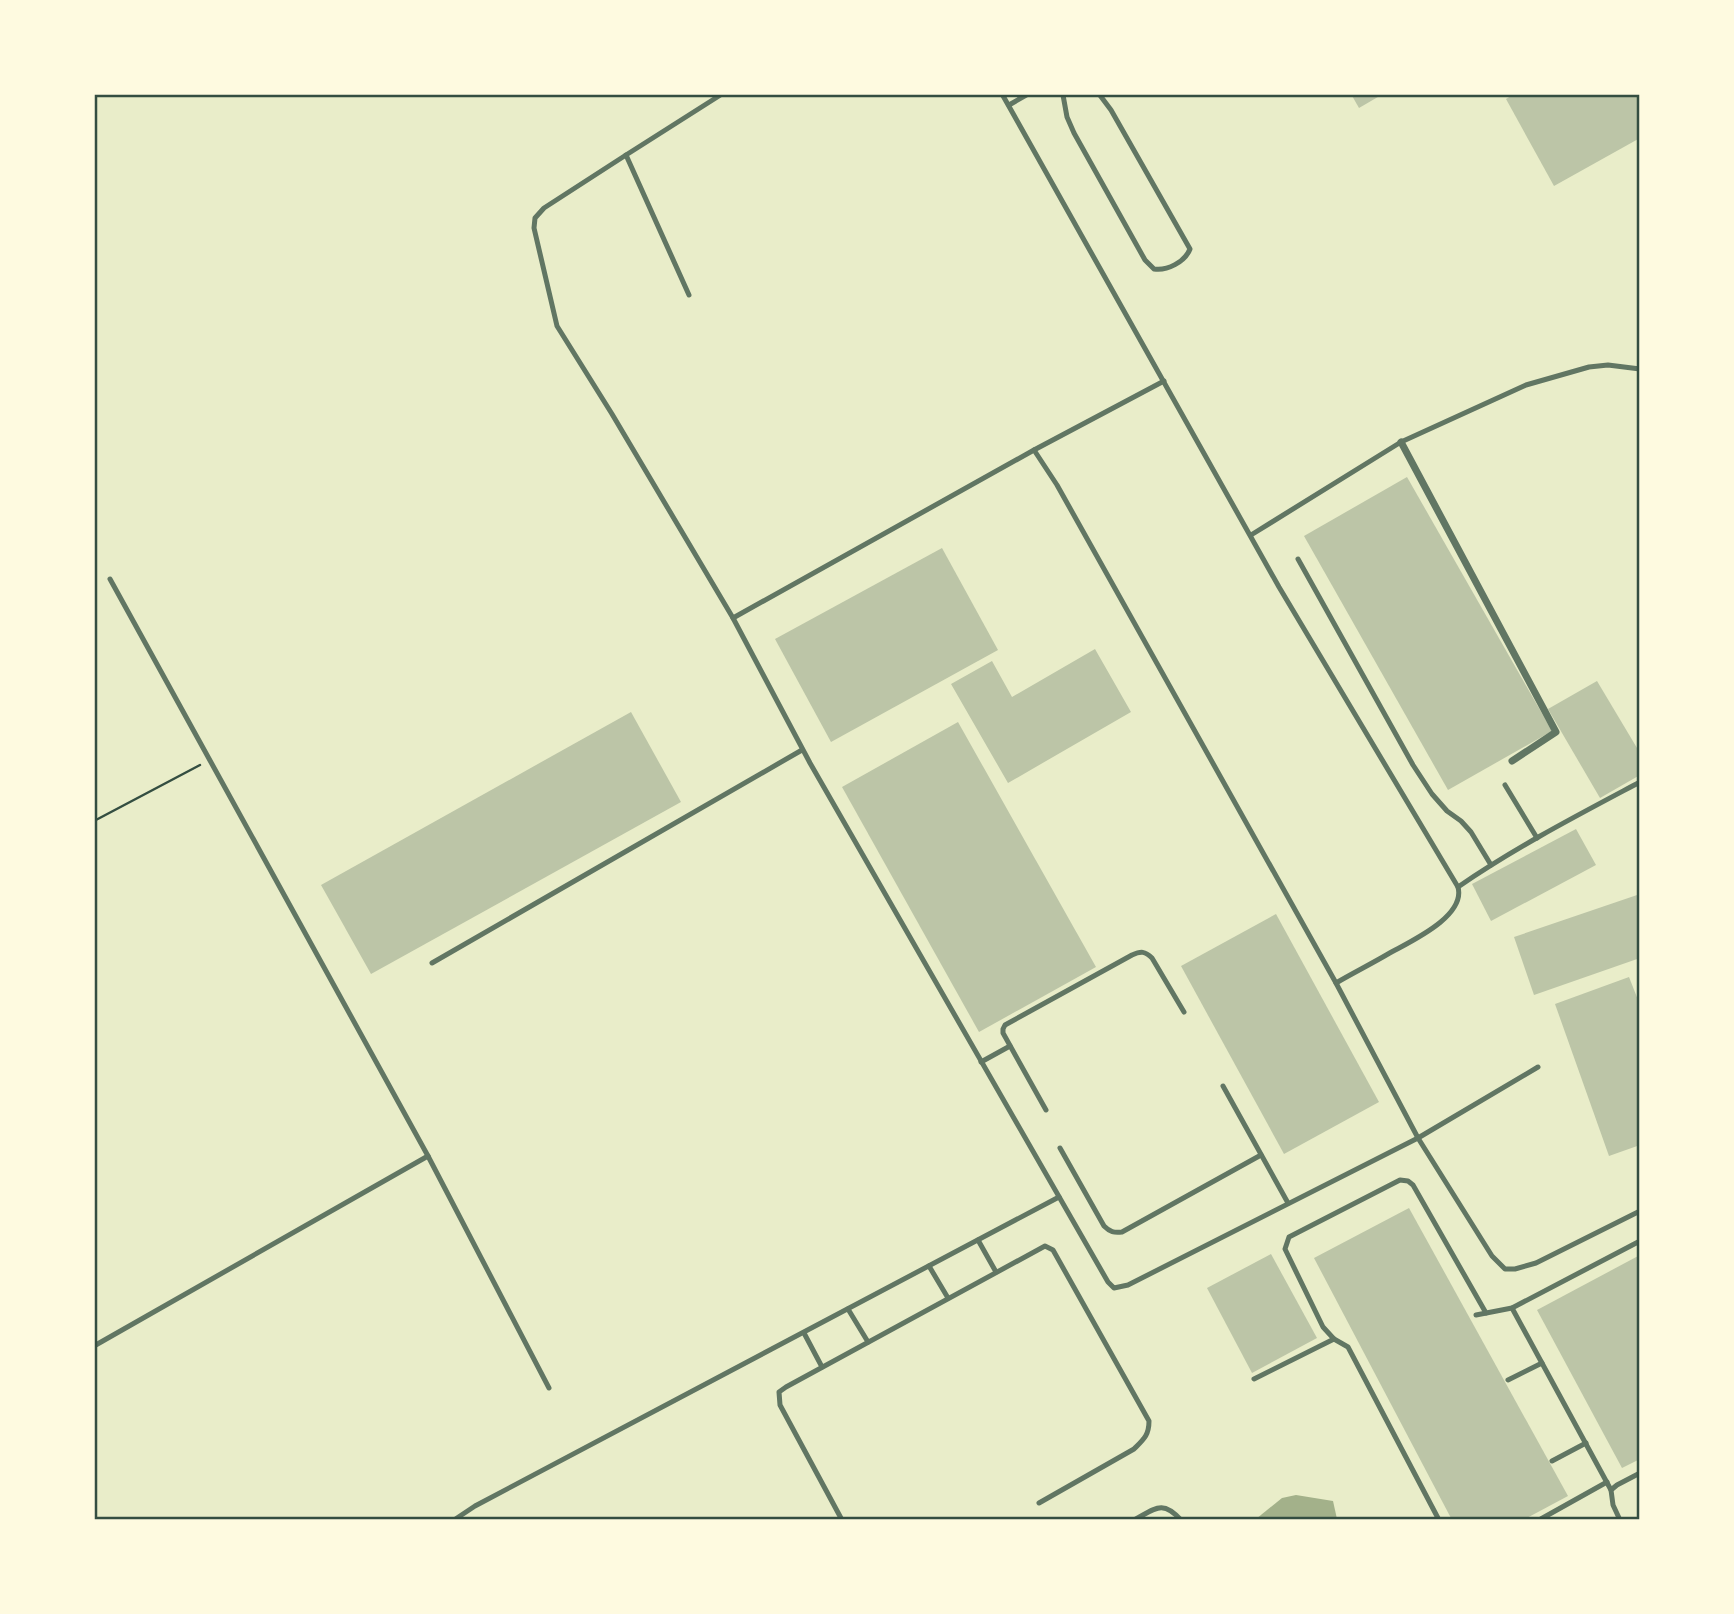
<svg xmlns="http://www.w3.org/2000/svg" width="1734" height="1614" viewBox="0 0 1734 1614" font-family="Bitter,serif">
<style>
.water{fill:#a3b18a}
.building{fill:#bcc5a7}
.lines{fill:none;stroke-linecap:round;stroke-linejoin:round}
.path{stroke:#344e41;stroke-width:2.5}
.service{stroke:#617663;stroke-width:5}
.minor{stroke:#617663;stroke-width:7}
.neatline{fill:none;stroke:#344e41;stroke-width:2.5}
</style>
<rect width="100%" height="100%" fill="#e9edc9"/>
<path class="water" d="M1296 1495 1333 1501 1337 1519H1256L1282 1498Z"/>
<g class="building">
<path d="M1351 94H1383L1359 108Z"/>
<path d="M1514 94H1640V138L1554 186 1506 99Z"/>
<path d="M1407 477 1552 731 1448 790 1304 536Z"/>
<path d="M942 548 998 650 831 742 775 639Z"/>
<path d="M1095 649 1131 712 1008 783 951 684 992 661 1012 697Z"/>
<path d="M1597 681 1640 753V775L1600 798 1548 709Z"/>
<path d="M631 712 681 802 371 974 321 885Z"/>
<path d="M958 722 1096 967 979 1032 842 787Z"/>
<path d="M1576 829 1596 865 1491 921 1472 884Z"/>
<path d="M1640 894V958L1534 995 1514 937Z"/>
<path d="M1276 914 1379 1102 1284 1154 1181 966Z"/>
<path d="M1629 977 1640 1005V1145L1609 1156 1555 1004Z"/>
<path d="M1409 1208 1568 1496 1523 1520H1452L1314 1258Z"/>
<path d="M1271 1254 1317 1338 1252 1373 1207 1288Z"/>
<path d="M1640 1255V1459L1622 1468 1537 1310Z"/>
</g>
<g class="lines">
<path class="path" d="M94 821 200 765"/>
<g class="service">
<path d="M722 94 626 155 544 208 535 218 534 228 557 326 612 414 733 618 810 763 1108 1282 1114 1288 1128 1285 1418 1138 1538 1067"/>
<path d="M1002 94 1279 587 1458 887C1466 917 1409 942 1388 954 1371 964 1353 973 1336 983"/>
<path d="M1063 95 1067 117 1074 133 1145 260 1154 269C1167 271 1185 262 1190 249L1111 110 1099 94"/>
<path d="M1009 105 1028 94"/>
<path d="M626 155 689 295"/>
<path d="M1034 450 1057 485 1336 983 1418 1138 1492 1256 1505 1269H1515L1536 1263 1640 1211"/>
<path d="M1251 535 1401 442 1526 385 1589 367 1608 365 1640 369"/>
<path d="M1298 559 1413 765 1432 794 1447 811 1461 821 1471 832 1491 865"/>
<path d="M110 579 428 1156 549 1388"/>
<path d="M733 618 1034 450 1164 381"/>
<path d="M1505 785 1537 838"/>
<path d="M1458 887C1516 847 1578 815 1640 782"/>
<path d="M432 963 802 750"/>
<path d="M981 1062 1010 1046"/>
<path d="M1223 1086 1288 1203"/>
<path d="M1046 1110 1003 1033V1029L1005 1025 1132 955C1141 951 1145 951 1152 958L1184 1012"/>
<path d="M1060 1148 1104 1226C1110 1232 1114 1233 1122 1232L1261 1155"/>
<path d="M978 1240 996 1272"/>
<path d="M929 1266 948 1298"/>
<path d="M1512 1308 1611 1490"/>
<path d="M848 1309 868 1342"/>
<path d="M1476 1315 1512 1308 1640 1241"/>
<path d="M804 1333 822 1367"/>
<path d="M94 1346 428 1156"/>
<path d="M1254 1379 1334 1339"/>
<path d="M1508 1380 1542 1363"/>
<path d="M1552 1461 1586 1443"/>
<path d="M454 1520 475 1506 1059 1197"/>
<path d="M842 1520 780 1405 779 1392 786 1387 1045 1246 1053 1250 1149 1421C1149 1435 1144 1439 1134 1449L1039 1503"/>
<path d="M1134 1520C1155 1509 1162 1499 1181 1520"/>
<path d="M1439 1520 1348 1347 1334 1339 1323 1327 1285 1249 1289 1237 1400 1180 1408 1181 1413 1185 1486 1313"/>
<path d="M1539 1520 1607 1482"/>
<path d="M1620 1520 1613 1505 1611 1490 1617 1485 1640 1473"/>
</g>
<path class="minor" d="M1401 442 1556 732 1512 761"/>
</g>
<rect width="1734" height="1614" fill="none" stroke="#fefae0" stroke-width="192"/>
<rect x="96" y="96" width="1542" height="1422" class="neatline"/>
</svg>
